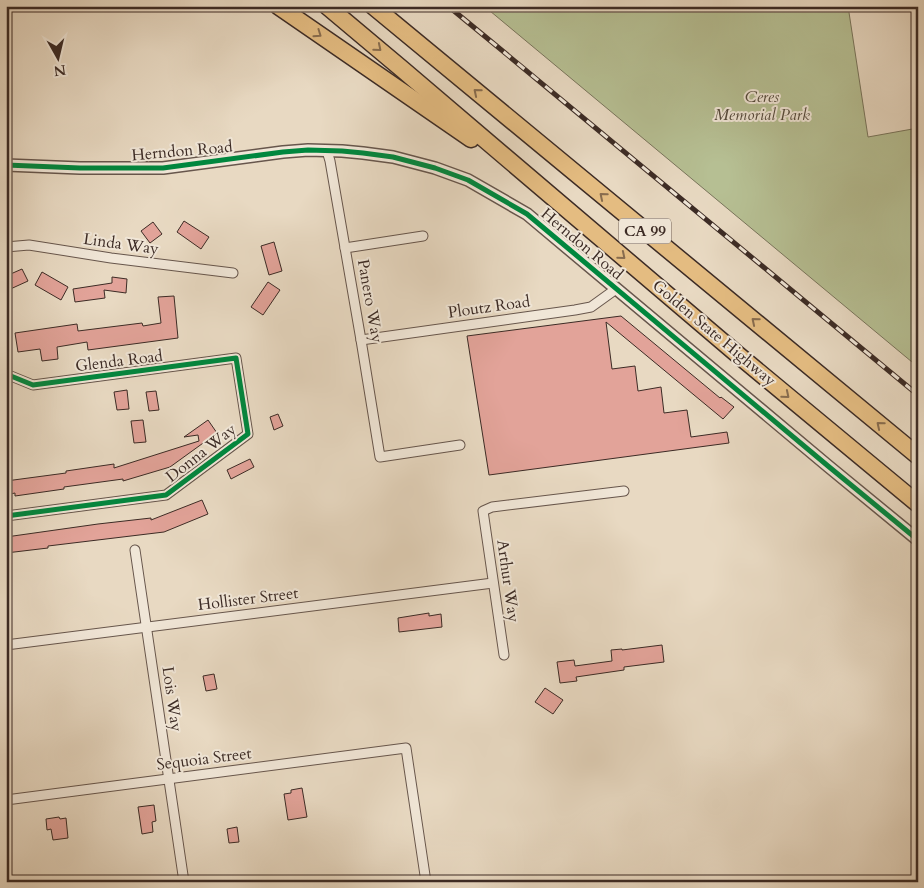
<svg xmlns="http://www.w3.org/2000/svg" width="924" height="888" viewBox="0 0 924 888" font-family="Cardo,serif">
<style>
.green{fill:#b6bf93;stroke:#79755c}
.building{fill:#e2a399;stroke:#3c2b25}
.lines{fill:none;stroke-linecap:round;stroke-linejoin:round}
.minor-casing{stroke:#67564c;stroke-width:11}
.tertiary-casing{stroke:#67564c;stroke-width:14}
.motorway-casing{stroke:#3c2b25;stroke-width:19}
.minor{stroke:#f0e6d7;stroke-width:9}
.tertiary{stroke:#f0e6d7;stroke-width:11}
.motorway{stroke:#e4bc81;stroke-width:16}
.rail-casing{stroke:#3c2b25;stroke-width:5}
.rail{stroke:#f0e6d7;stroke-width:3;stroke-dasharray:9;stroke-linecap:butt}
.cycleway-casing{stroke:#f0e6d7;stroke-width:8}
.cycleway{stroke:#00873e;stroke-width:5}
.oneway{stroke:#886c4e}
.labels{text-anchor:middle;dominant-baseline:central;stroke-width:4;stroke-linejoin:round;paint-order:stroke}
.shield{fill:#f0e6d7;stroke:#72635a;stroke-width:1}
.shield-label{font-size:15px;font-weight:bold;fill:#3c2b25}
.park-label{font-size:16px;font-style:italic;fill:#54493b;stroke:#f0e6d7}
.street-label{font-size:16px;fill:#3c2b25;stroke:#f0e6d7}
</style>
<rect width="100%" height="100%" fill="#e8d9c2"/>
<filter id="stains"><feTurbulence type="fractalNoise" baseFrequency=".004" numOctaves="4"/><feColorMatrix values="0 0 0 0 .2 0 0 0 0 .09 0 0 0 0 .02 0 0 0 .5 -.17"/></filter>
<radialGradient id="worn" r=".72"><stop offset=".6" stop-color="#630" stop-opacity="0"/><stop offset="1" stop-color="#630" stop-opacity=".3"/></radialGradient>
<path class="green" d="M484 6H848L868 137 918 128V367Z"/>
<g class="building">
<path d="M184 221 209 237 201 249 177 232Z"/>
<path d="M153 222 162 234 150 243 141 231Z"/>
<path d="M274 242 282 271 269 275 261 246Z"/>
<path d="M22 269 28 281 6 291V276Z"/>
<path d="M42 272 68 287 61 300 35 285Z"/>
<path d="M112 277 127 279 126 293 104 290 105 298 75 302 73 289 112 283Z"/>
<path d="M268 282 280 290 263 315 251 307Z"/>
<path d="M174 296 178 338 88 350 87 342 57 347 58 359 42 361 40 349 18 352 15 333 77 324 78 331 142 323 143 326 161 323 158 297Z"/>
<path d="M621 316 720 398 721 397 734 407 723 419 606 322 612 369 635 366 638 391 661 387 664 413 687 410 691 437 727 432 729 443 489 475 467 336Z"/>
<path d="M127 390 129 409 117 410 114 392Z"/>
<path d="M156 391 159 410 149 411 146 392Z"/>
<path d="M278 414 283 426 274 430 270 417Z"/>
<path d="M143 420 146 442 134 443 131 421Z"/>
<path d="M208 420 217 433 170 467 123 481V479L64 487V489L15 496V493L6 495V481L66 473V471L114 464V468L199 441 198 435 184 437Z"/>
<path d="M250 459 254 467 231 479 227 470Z"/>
<path d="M202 500 208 514 164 532 48 546V548L6 553V537L98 524 151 518V520Z"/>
<path d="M429 613V616L441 614 442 627 399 632 398 618Z"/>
<path d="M662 645 664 662 624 667V670L576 677 577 681 560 683 557 662 574 660 575 666 612 661 611 650 622 649V650Z"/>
<path d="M214 674 217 689 206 691 203 676Z"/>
<path d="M545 688 563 700 553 714 535 702Z"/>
<path d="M302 788 307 817 288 820 284 794 291 793V790Z"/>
<path d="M154 805 156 821 152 822 153 832 142 834 138 807Z"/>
<path d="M59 817 60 819 66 818 68 838 53 840 51 829 47 830 46 819Z"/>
<path d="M237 827 239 842 229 843 227 829Z"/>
</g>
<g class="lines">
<defs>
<g id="minor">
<path d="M327 151 330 161 361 340 380 457 460 445"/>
<path d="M6 247 29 245 111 258 233 273"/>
<path d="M345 248 423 236"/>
<path d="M361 340 575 310 591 307 616 289"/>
<path d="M6 374 33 385 236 358 248 434 166 495 6 516"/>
<path d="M135 550 184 882"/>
<path d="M6 645 493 583"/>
<path d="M504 655 483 511 492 507 624 491"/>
<path d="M6 800 406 748 426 882"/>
</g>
<path id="tertiary" d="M6 165 80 168H163L283 152 308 150 342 151 363 153 393 157 435 168 468 180 527 214 828 466 918 540"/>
<g id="motorway">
<path d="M278 6 471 139"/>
<path d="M327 6 402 69 737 354 918 504"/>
<path d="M373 6 918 456"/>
</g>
</defs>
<use href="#minor" class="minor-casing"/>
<use href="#tertiary" class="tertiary-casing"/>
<use href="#motorway" class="motorway-casing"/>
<use href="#minor" class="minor"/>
<use href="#tertiary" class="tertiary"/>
<use href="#motorway" class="motorway"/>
<defs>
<path id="rail" d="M448 6 493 43 918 395"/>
</defs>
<use href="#rail" class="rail-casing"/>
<use href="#rail" class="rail"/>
<defs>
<g id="cycleway">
<path d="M6 165 80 168H163L283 152 308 150 342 151 363 153 393 157 435 168 468 180 527 214 828 466 918 540"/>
<path d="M6 374 33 385 236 358 248 434 166 495 6 516"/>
</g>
</defs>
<use href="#cycleway" class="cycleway-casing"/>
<use href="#cycleway" class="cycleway"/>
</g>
<defs><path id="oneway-chevron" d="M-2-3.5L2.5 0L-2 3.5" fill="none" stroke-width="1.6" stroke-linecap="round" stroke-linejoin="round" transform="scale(1.25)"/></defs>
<g class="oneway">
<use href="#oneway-chevron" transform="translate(318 34) rotate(35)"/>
<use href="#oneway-chevron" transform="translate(378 48) rotate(40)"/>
<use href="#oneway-chevron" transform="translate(477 92) rotate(-140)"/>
<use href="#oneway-chevron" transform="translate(603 196) rotate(-140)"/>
<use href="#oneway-chevron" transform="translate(622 256) rotate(40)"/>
<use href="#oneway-chevron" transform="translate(755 321) rotate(-140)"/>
<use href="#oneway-chevron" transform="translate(786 395) rotate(40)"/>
<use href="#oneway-chevron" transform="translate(880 425) rotate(-140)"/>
</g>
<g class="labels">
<rect class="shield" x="619" y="218.5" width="52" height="25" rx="4"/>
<g class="shield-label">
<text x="645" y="231">CA 99</text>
</g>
<g class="park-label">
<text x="762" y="97">Ceres<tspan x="762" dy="18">Memorial Park</tspan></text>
</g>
<g class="street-label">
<text transform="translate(182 151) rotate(-5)">Herndon Road</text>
<text transform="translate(121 244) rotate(8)">Linda Way</text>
<text transform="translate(582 244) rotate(40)">Herndon Road</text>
<text transform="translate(370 301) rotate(80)">Panero Way</text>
<text transform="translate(489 307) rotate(-8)">Ploutz Road</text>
<text transform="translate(714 333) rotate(40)">Golden State Highway</text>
<text transform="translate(119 361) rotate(-7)">Glenda Road</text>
<text transform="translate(201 453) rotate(-38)">Donna Way</text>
<text transform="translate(508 581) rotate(82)">Arthur Way</text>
<text transform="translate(248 599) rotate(-7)">Hollister Street</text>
<text transform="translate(172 699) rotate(82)">Lois Way</text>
<text transform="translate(204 759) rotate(-7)">Sequoia Street</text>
</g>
</g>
<rect width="924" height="888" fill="none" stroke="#e8d9c2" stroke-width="25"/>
<rect x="8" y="8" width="909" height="873" fill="none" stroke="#3c2b25" stroke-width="2.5"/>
<rect x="12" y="12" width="899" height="863" fill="none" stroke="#3c2b25"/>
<g transform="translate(58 58) rotate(172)" stroke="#f0e6d7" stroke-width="4" paint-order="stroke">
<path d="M0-4L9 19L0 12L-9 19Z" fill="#3c2b25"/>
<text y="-8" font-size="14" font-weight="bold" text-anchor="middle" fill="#3c2b25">N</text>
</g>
<rect width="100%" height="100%" filter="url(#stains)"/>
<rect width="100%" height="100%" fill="url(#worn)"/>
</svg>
